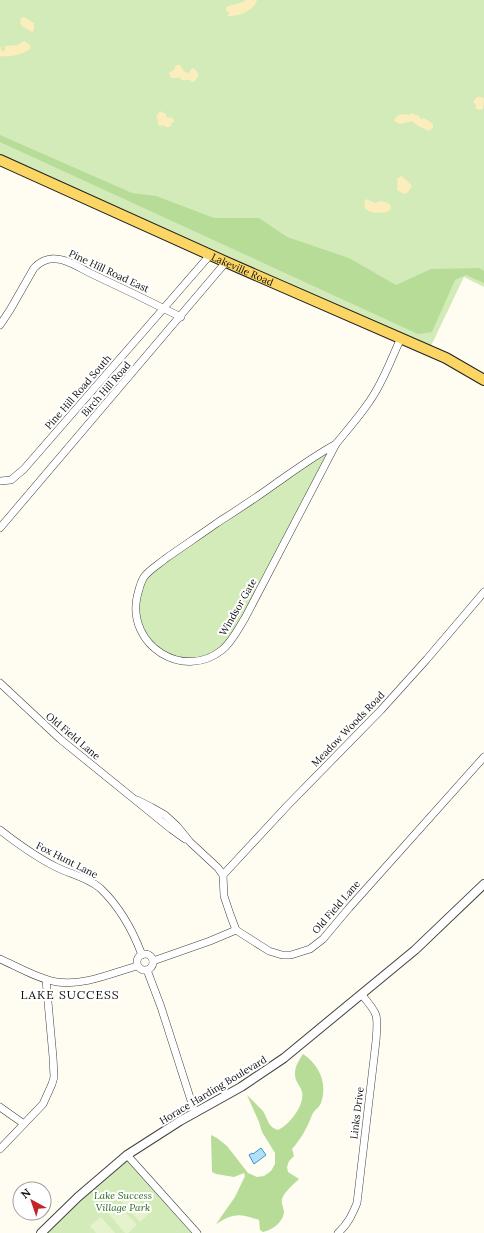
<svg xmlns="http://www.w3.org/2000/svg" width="484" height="1233" viewBox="0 0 484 1233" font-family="Lora,serif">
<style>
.green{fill:#d3ebb9}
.forest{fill:#b7dc98}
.sand{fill:#fcedbc}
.pitch{fill:#e5f2cb}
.water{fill:#b4dff8;stroke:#3995d1}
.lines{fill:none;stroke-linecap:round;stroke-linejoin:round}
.minor-casing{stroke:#424242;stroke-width:8}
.tertiary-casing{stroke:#424242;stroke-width:10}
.primary-casing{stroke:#202020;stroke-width:12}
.minor{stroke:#fff;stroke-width:7}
.tertiary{stroke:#fff;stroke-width:8}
.primary{stroke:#fbd665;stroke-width:10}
.labels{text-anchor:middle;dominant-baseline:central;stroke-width:4;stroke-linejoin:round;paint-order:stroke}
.street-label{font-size:10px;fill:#0f0f0f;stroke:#fff}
.park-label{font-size:10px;font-style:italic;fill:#2d691d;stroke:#fff}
.quarter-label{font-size:12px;letter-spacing:1px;fill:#0f0f0f;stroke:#fff}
</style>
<rect width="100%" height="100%" fill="#fffcf1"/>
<g class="green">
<path d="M0 0H484V287L464 277 429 350 0 159Z"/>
<path d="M336 444 228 645 201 660 161 654 138 623 136 611 144 577Z"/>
<path d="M127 1155 197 1233H41Z"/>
</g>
<g class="forest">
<path d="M0 135 132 193 156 196 214 218H259L287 237 349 258 396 285 431 269 479 268 484 271V283L466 275 455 280 432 332 418 334 0 142Z"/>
<path d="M303 1054C319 1065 328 1083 321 1103 319 1108 314 1110 312 1115 307 1128 301 1139 292 1149L294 1156 289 1161 287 1167 288 1172 299 1179C293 1185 285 1191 282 1199 281 1203 283 1207 284 1211 284 1222 272 1230 263 1232L260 1230 259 1220C239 1213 234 1213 216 1224L235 1197 245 1176 244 1173 234 1177 216 1174 212 1172 211 1135 217 1138 227 1146 248 1173 257 1177 264 1176 271 1171 275 1164V1153L262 1132 259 1122 247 1095C252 1100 257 1105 262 1110 268 1117 267 1127 278 1130 289 1125 305 1105 302 1092 301 1088 298 1084 296 1080 293 1070 297 1063 303 1054Z"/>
</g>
<g class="sand">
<path d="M245 0H257C254 11 238 17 228 16L229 12 226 11V7C232 5 237 3 244 2Z"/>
<path d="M24 17 34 23V30L32 32 22 26 20 22 21 18Z"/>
<path d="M24 41 29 44 31 48C24 55 10 57 0 56V46L2 51H4L5 50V46L18 45Z"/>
<path d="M176 65H180C183 68 182 72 189 73L192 68 195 69 199 75 195 81 191 82 190 80H182L178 77 177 78H171L169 73 174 70Z"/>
<path d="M477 97H482L484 99 483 109 479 110 475 108 476 105 473 102Z"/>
<path d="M160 111 166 114V116L168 118 171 117 174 120V122L172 123 170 127H165L164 125 160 126 158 124V120L156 117Z"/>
<path d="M411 113 419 116 421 119 423 118C427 120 430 121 433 124V128L429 131 418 126 412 121 400 124 394 121C398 113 402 114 409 115Z"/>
<path d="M401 176C406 179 409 182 412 186L407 193 404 194 397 190C397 186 398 183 397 179Z"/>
<path d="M366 199 375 203 381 201 388 203 391 206V209L387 212C379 213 369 214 364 207L365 204 364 202Z"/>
</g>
<g class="pitch">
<path d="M130 1191 150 1213 140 1222 120 1200Z"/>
<path d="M117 1203 137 1225 128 1233H125L107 1212Z"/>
<path d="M101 1217 115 1233H96L90 1226Z"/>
</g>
<path class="water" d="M261 1148 266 1155 254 1164 249 1155 252 1153 253 1154Z"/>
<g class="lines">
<defs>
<g id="minor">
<path d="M0 325 10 310 34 268C40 262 47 258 56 259 67 259 80 268 90 273 120 287 151 302 181 317"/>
<path d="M336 444 245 618C238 629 232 642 222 650 183 681 127 645 137 597 139 590 140 583 144 577 149 570 158 565 165 559 182 547 200 535 217 523 237 510 256 498 275 484 295 470 314 456 336 444Z"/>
<path d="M336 444C347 430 359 417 369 402 383 383 391 359 401 338"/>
<path d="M0 481 11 480 24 469 210 255"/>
<path d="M0 528 226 262"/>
<path d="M0 683 60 739 171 829 185 839"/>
<path d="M137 800 151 807 165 815 177 826 190 842 218 868 223 875 224 896 230 914 236 930 269 951 282 955H291L310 949 323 939 349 908 484 757"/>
<path d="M0 830C18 844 36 857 56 867 70 874 87 877 100 888 119 906 133 931 142 955"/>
<path d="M223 875 287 806 381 710 427 659 484 592"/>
<circle cx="145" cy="962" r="8"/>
<path d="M0 959C16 966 40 980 57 982 84 986 112 973 137 966"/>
<path d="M153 961 210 941 236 930"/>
<path d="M147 970 161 1007 195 1113"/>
<path d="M0 1107 24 1124"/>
<path d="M0 1149 43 1104 52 1084 54 1077 53 1057 46 980"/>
<path d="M127 1155 197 1233"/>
<path d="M338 1233C348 1224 352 1215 357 1203L376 1041C378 1015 379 1015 362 995"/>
</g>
<path id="tertiary" d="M41 1233 78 1197 127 1155 180 1121 241 1087 284 1058 415 950 484 884"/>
<g id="primary">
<path id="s1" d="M0 160 226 262 446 358 484 380"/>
</g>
</defs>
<use href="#minor" class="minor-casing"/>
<use href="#tertiary" class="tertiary-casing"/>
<use href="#primary" class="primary-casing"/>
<use href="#minor" class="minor"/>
<use href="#tertiary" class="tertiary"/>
<use href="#primary" class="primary"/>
</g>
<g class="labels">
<g class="street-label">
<text stroke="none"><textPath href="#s1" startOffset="266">Lakeville Road</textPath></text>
<text transform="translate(109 271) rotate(25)">Pine Hill Road East</text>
<text transform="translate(106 389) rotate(-49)">Birch Hill Road</text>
<text transform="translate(78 392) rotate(-49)">Pine Hill Road South</text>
<text transform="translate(238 607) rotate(-60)">Windsor Gate</text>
<text transform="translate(348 729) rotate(-46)">Meadow Woods Road</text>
<text transform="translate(73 736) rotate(40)">Old Field Lane</text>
<text transform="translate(67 860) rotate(27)">Fox Hunt Lane</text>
<text transform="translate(336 907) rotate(-49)">Old Field Lane</text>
<text transform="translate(213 1090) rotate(-31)">Horace Harding Boulevard</text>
<text transform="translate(357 1113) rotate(-83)">Links Drive</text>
</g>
<g class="park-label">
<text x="123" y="1195">Lake Success<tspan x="123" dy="12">Village Park</tspan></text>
</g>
<g class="quarter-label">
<text x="70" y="994">LAKE SUCCESS</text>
</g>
</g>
<g transform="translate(32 1201) rotate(320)"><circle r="19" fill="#ffffff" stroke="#9f9f9f"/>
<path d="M0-3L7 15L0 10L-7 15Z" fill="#c3232b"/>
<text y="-6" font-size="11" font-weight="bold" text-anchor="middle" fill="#0f0f0f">N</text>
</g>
</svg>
